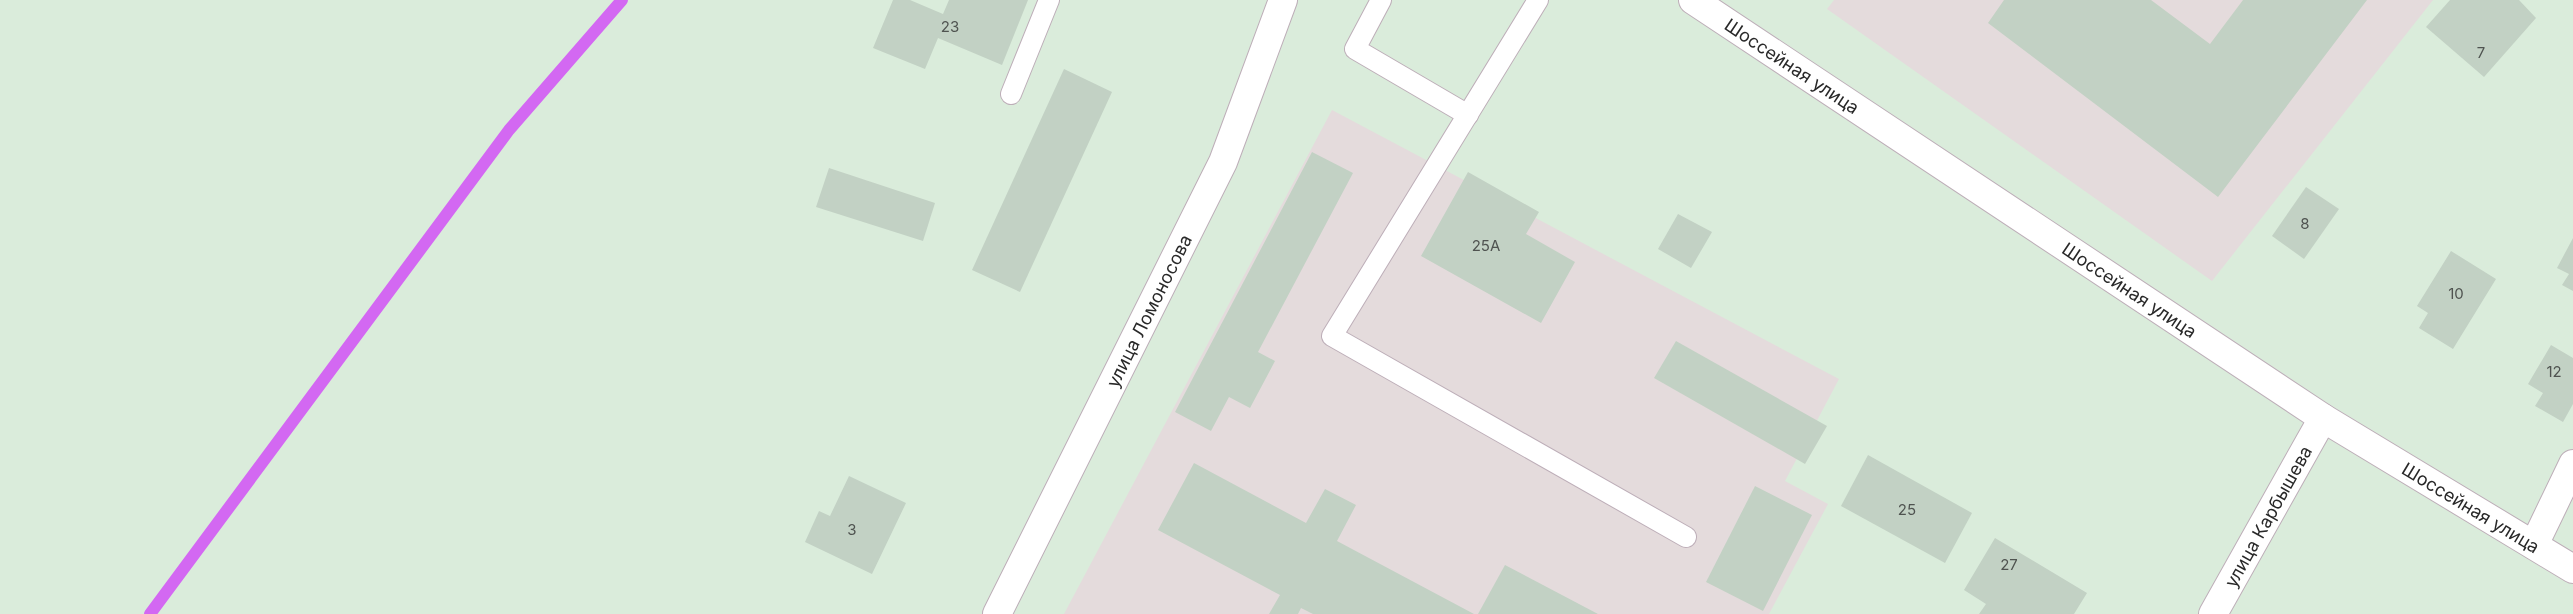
<svg xmlns="http://www.w3.org/2000/svg" width="2573" height="614" viewBox="0 0 2573 614" font-family="Inter,sans-serif">
<style>
.industrial{fill:#e4dbdc}
.lines{fill:none;stroke-linecap:round;stroke-linejoin:round}
.stream{stroke:#d368f2;stroke-width:12}
.building{fill:#c2d1c4}
.lane-casing{stroke:#bdaeb8;stroke-width:22}
.street-casing{stroke:#bdaeb8;stroke-width:30}
.secondary-casing{stroke:#bdaeb8;stroke-width:30}
.lane{stroke:#fff;stroke-width:20}
.street{stroke:#fff;stroke-width:28}
.secondary{stroke:#fff;stroke-width:28}
.labels{text-anchor:middle;dominant-baseline:central;stroke-width:5;stroke-linejoin:round;paint-order:stroke}
.number-label{font-size:15px;fill:#4f5350}
.street-label{font-size:18px;fill:#292929;stroke:#fff}
</style>
<rect width="100%" height="100%" fill="#daecdb"/>
<g class="industrial">
<path d="M1834 0H2433L2212 281 1827 9Z"/>
<path d="M1332 110 1839 379 1785 481 1828 504 1769 614H1064Z"/>
</g>
<g class="lines">
<path class="stream" d="M150 614 509 130 622 0"/>
</g>
<g class="building">
<path d="M893 0H910L943 14 949 0H1028L1002 65 938 38 925 69 873 48Z"/>
<path d="M2004 0H2151L2210 44 2243 0H2367L2218 197 1988 23Z"/>
<path d="M2450 0H2519L2536 18 2484 77 2426 27Z"/>
<path d="M1064 69 1112 92 1020 292 972 270Z"/>
<path d="M1312 152 1353 173 1258 352 1275 361 1250 408 1229 397 1211 431 1175 412Z"/>
<path d="M829 168 935 203 923 241 816 207Z"/>
<path d="M1468 172 1539 212 1526 234 1575 262 1541 323 1421 256Z"/>
<path d="M2306 187 2339 209 2304 259 2272 236Z"/>
<path d="M1678 214 1712 232 1691 268 1658 249Z"/>
<path d="M2573 238V291L2562 285 2569 274 2557 268Z"/>
<path d="M2451 251 2496 279 2453 349 2419 328 2428 313 2417 306Z"/>
<path d="M1676 341 1827 426 1805 464 1654 378Z"/>
<path d="M2551 345 2573 358V404L2563 422 2535 406 2543 393 2528 384Z"/>
<path d="M1868 455 1972 513 1945 563 1841 506Z"/>
<path d="M1194 463 1306 523 1325 489 1356 505 1337 541 1474 614H1313L1301 608 1298 614H1269L1280 595 1158 530Z"/>
<path d="M849 476 906 503 872 574 805 542 819 511 830 516Z"/>
<path d="M1755 486 1812 515 1763 611 1706 582Z"/>
<path d="M1995 538 2087 593 2074 614H1979L1986 604 1964 590Z"/>
<path d="M1505 565 1598 614H1478Z"/>
</g>
<g class="lines">
<defs>
<g id="lane">
<path d="M1381 0 1355 49 1468 115"/>
<path d="M1538 0 1332 336 1686 537"/>
<path d="M1011 94 1049 0"/>
</g>
<g id="street">
<path d="M2534 545 2573 464"/>
<path id="s1" d="M997 614 1223 162 1283 0"/>
<path id="s2" d="M2213 614 2323 418"/>
</g>
<g id="secondary">
<path id="s3" d="M1693 0 2323 418 2573 569"/>
</g>
</defs>
<use href="#lane" class="lane-casing"/>
<use href="#street" class="street-casing"/>
<use href="#secondary" class="secondary-casing"/>
<use href="#lane" class="lane"/>
<use href="#street" class="street"/>
<use href="#secondary" class="secondary"/>
</g>
<g class="labels">
<g class="number-label">
<text x="950" y="26">23</text>
<text x="2481" y="52">7</text>
<text x="2305" y="223">8</text>
<text x="1486" y="245">25А</text>
<text x="2456" y="293">10</text>
<text x="2554" y="371">12</text>
<text x="1907" y="509">25</text>
<text x="852" y="529">3</text>
<text x="2009" y="564">27</text>
</g>
<g class="street-label">
<text stroke="none"><textPath href="#s3" startOffset="119">Шоссейная улица</textPath></text>
<text stroke="none"><textPath href="#s3" startOffset="524">Шоссейная улица</textPath></text>
<text stroke="none"><textPath href="#s1" startOffset="339">улица Ломоносова</textPath></text>
<text stroke="none"><textPath href="#s3" startOffset="929">Шоссейная улица</textPath></text>
<text stroke="none"><textPath href="#s2" startOffset="112">улица Карбышева</textPath></text>
</g>
</g>
</svg>
